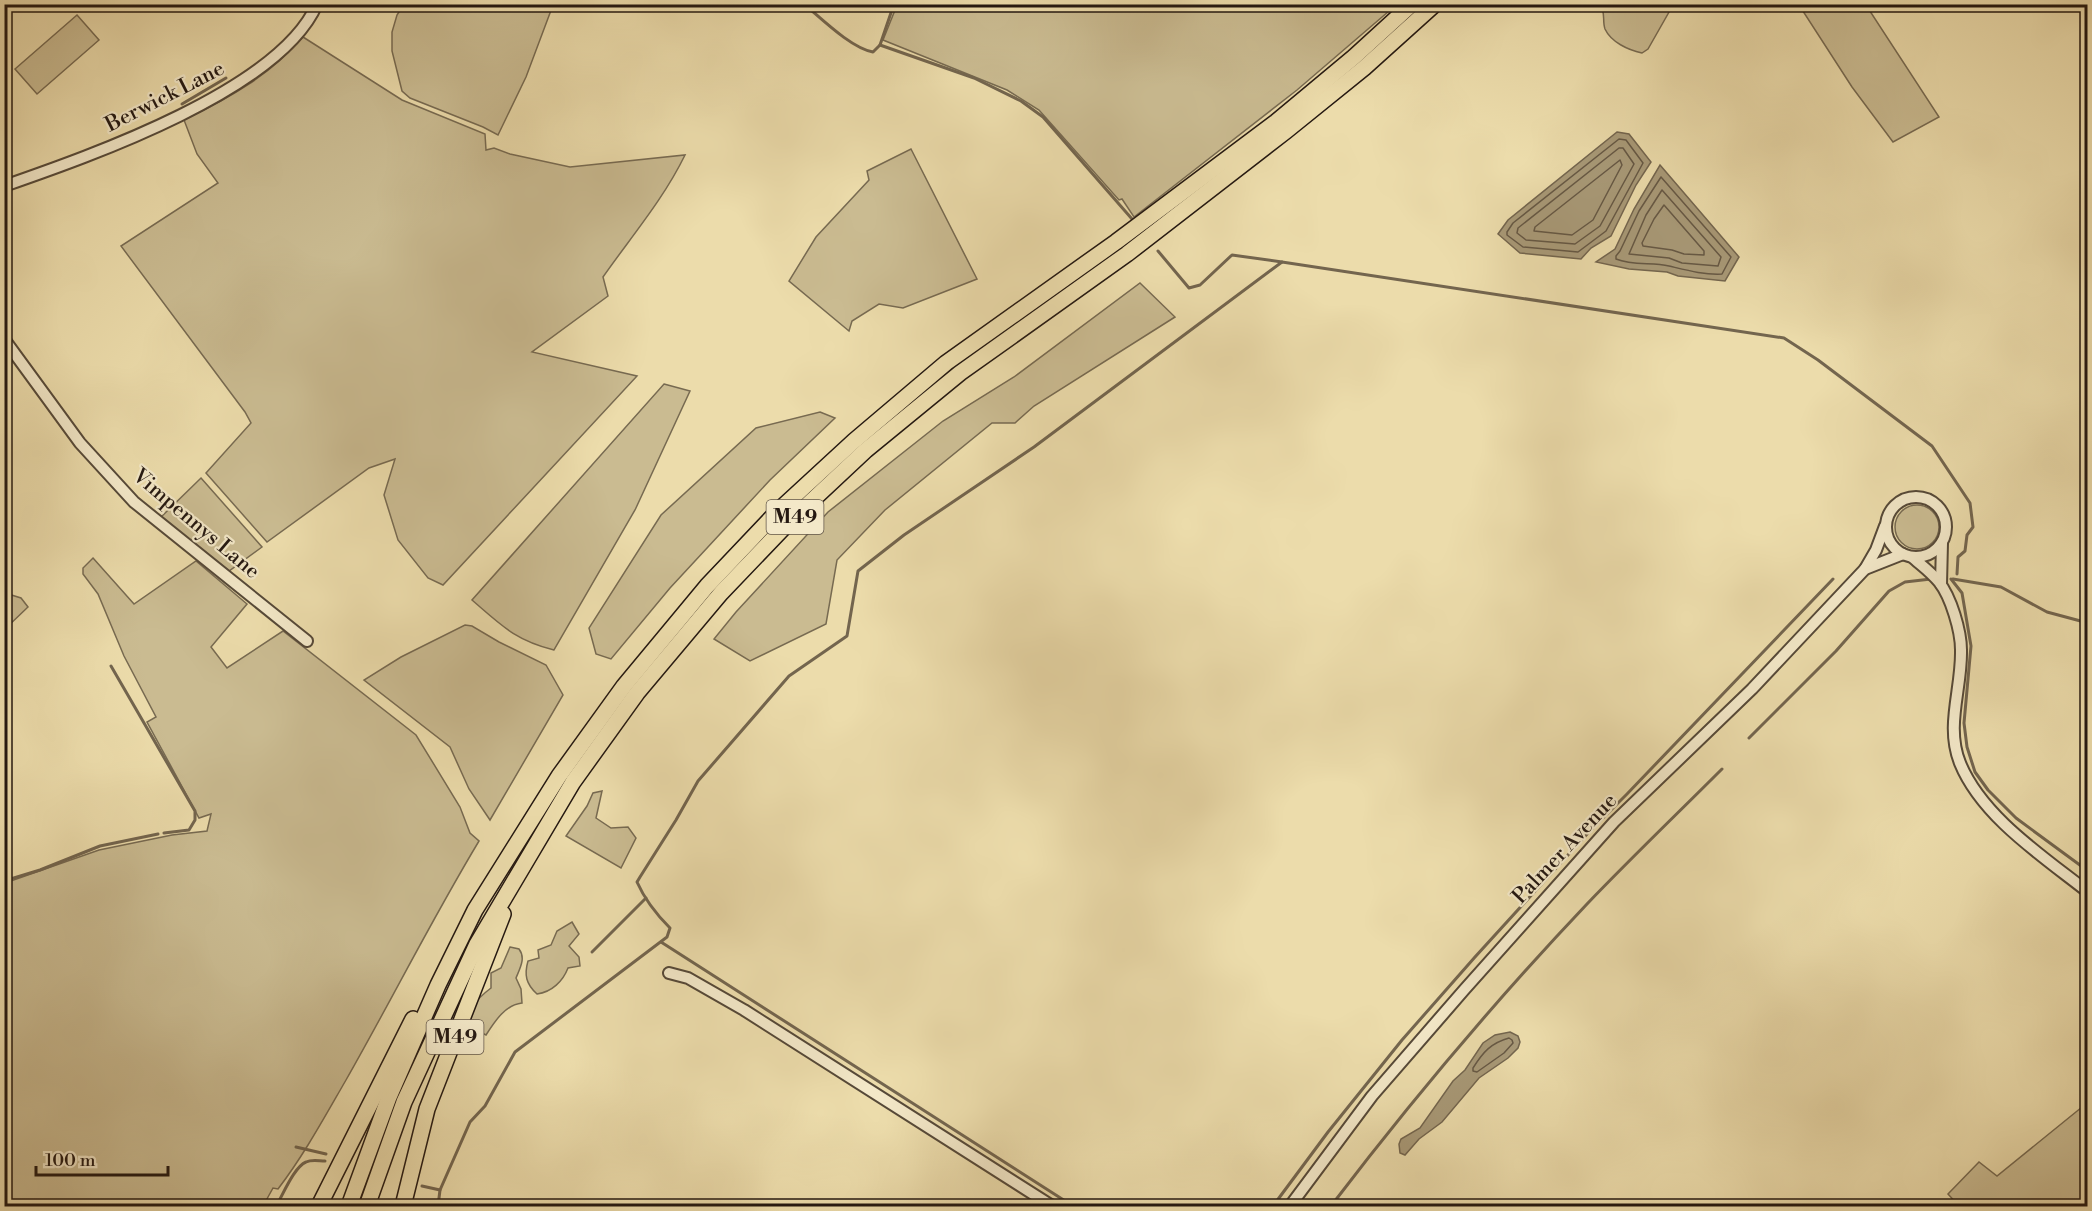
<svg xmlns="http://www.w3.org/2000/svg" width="2092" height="1211" viewBox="0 0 2092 1211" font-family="'Libre Bodoni',serif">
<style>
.green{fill:#cabb91;stroke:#776a51;stroke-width:1.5}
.water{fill:#a89977;stroke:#73654e;stroke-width:1.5}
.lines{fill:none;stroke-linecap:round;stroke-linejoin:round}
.shore{stroke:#665844;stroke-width:1.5}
.stream{stroke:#73654e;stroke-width:3}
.minor-casing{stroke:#564938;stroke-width:14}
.highway-casing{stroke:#241811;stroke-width:18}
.minor{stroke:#f3e8c8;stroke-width:10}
.highway{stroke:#ecdcab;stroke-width:15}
.labels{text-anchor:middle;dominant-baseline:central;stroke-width:4.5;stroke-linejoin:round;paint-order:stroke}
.shield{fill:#f3e8c8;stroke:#625648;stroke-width:1.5}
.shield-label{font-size:20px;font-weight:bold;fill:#241811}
.street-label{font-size:21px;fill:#241811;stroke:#f3e8c8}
</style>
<rect width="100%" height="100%" fill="#ecdcab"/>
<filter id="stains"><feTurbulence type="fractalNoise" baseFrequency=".00333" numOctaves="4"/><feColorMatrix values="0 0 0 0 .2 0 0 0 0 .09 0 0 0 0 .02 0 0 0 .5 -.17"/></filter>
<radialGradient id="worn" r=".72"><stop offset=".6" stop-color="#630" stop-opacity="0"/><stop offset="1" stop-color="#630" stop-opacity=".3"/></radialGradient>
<g class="green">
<path d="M404 4 553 5 526 77 498 135 483 127 410 98 402 91 392 51V32L397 15Z"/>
<path d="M897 5V4L1396 5 1297 90 1134 217 1122 199 1119 200 1039 110 1007 90 883 40Z"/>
<path d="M1600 5H1673L1648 49 1642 53C1628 50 1611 42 1605 29 1602 21 1606 12 1600 5Z"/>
<path d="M1799 5H1866L1939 117 1893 142 1852 87Z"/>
<path d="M77 15 99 40 37 94 15 69Z"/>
<path d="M303 37 402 100 485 134 486 150 494 148 510 154 570 167 685 155C663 200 631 237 603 277L608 296 532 352 637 376 443 585 428 578 398 540 384 495 395 459 369 468 267 542 206 473 251 423 245 412 121 246 218 183 197 154 184 120C230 98 270 75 303 37Z"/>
<path d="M911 149 977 279 903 308 879 304 852 321 849 331 789 281 816 237 869 180 867 171Z"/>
<path d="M1140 283 1175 317 1034 406 1015 423H992L885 510 837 560 826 624 750 661 714 639 736 612 828 512 943 421 1014 377Z"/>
<path d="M664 384 690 391 635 510 554 650C515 640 502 626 472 600Z"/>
<path d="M820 412 835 418 770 480 670 588 611 659 596 654 589 628 661 515 756 428Z"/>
<path d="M201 478 262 547 229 571 161 517Z"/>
<circle cx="1917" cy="527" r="22"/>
<path d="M93 558 134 604 196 561 247 604 211 647 227 668 283 631 416 735 460 807 470 833 479 841C432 919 391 1001 346 1080 324 1118 304 1155 278 1189L273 1188 263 1206H5V883L99 850 172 835 207 831 211 814 199 818 147 722 156 717 124 656 98 594 83 574V568Z"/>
<path d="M5 593 21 598 28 607 5 629Z"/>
<path d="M465 625 472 626 499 642 546 665 563 695 490 820 469 789 450 747 364 680 401 657Z"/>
<path d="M602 791 596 818 611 828 628 827 636 838 621 868 566 836 587 806 593 793Z"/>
<path d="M572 922 579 934 569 946 579 957 580 966 568 968C563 981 552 992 537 994 526 984 524 975 528 961L539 958 538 950 551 945 557 931Z"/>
<path d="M510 947 519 949C526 958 520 968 516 978L521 989 522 1003C505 1005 495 1021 486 1035L476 1030 469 1031C467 1010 475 1000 491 988V973L501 968Z"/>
<path d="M2087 1103V1206H1959L1948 1194 1979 1162 1997 1176Z"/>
</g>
<g class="water">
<path d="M1617 132 1629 134 1651 162 1636 185 1611 236 1591 248 1581 259 1520 253 1498 234 1508 220Z"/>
<path d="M1660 165 1739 257 1725 281 1678 276 1667 272 1629 269 1596 262 1615 249 1634 209Z"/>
<path d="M1510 1032 1518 1036 1520 1042 1518 1048 1508 1058 1479 1078 1442 1122 1419 1139 1405 1155 1400 1153 1399 1144 1401 1139 1420 1128 1453 1081 1465 1070 1483 1043 1495 1035Z"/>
</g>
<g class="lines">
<g class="shore">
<path d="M1619 139 1626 140 1643 163 1606 231 1578 252 1523 247 1507 235V232L1513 223Z"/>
<path d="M1619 148H1623L1634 164 1600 226 1575 244 1526 240 1517 233 1518 228Z"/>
<path d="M1620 160 1622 165 1593 220 1572 235 1534 231 1535 227Z"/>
<path d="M1661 177 1731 257 1722 274C1704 275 1686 270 1669 266 1652 262 1633 266 1616 259V256L1620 251 1639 211Z"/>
<path d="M1662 190 1721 257 1718 266 1682 263 1669 258 1629 254 1646 215Z"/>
<path d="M1664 205 1704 251V255L1684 254 1672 250 1643 246 1642 243 1654 219Z"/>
<path d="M1509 1038 1512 1040 1513 1043 1504 1053 1477 1072 1473 1071V1068C1483 1052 1491 1043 1509 1038Z"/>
</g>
<g class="stream">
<path d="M804 4C822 19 851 48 873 52L880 45 894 4"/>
<path d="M880 45 974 78 1021 101 1043 117 1132 219"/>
<path d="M182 104 226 78"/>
<path d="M1158 251 1189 288 1200 285 1232 255 1282 262"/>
<path d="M4 349 13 360"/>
<path d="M1951 579 1962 593 1971 646 1964 723 1967 747 1975 772 1988 790 2016 818 2088 871"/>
<path d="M1953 579 2001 587 2047 612 2088 623"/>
<path d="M111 666 195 811V820L189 830 164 833"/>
<path d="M1749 738 1836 651 1889 591 1905 582 1931 579"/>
<path d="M4 881 40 870 100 846 158 834"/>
<path d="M661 942 1073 1206"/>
<path d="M592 952 646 898"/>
<path d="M296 1147 326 1154"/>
<path d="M422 1186 440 1190"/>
<path d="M276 1206C283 1195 294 1167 306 1162 312 1159 319 1161 325 1161"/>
<path d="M438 1206 440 1190 470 1122 485 1106 515 1052 667 937 670 928C657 915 645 900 637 882L640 877 676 820 698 781 789 676 847 636 858 571 904 535 1034 447 1282 262 1784 338 1818 360 1932 446 1970 503 1973 527 1967 535 1965 551 1958 557 1957 574"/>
<path d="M1087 1206 1093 1203 1104 1206"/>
<path d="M1273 1206 1328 1132 1402 1040 1475 957 1588 833 1627 794 1833 579"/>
<path d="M1331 1206C1411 1101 1496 1000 1587 904 1631 858 1677 814 1722 769"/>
</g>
<defs>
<g id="minor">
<path d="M4 186C90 156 280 90 317 4"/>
<path d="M4 339 80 443 134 502 307 641"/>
<circle cx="1916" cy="527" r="30"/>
<path d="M1912 557C1921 565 1931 572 1939 582 1951 597 1961 631 1961 650 1962 689 1945 726 1960 763 1982 817 2044 857 2088 892"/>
<path d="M1865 569 1876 550 1885 526"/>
<path d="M1941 584 1942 543"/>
<path d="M669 973 688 978 744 1010 1052 1206"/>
<path d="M1290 1206 1372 1096 1464 990 1614 822 1752 689 1865 569 1903 554"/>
</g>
<g id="highway">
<path d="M319 1206 413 1019"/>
<path d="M349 1206 389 1097 438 985 475 910 559 776 624 686 707 586 778 511 854 441 946 363 1116 242 1276 122 1354 57 1412 4"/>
<path d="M367 1206 404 1102 477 944 573 782 637 693 721 593 788 523 866 450 960 373 1127 254 1286 131 1364 68 1435 4"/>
<path d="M403 1206 427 1109 503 914"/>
</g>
</defs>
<use href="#minor" class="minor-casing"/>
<use href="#highway" class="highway-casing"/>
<use href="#minor" class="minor"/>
<use href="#highway" class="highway"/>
</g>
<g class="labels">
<g class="shield">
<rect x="766.5" y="500" width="57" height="34" rx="4.5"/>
<rect x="426.5" y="1020" width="57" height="34" rx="4.5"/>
</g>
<g class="shield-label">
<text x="795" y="517">M49</text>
<text x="455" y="1037">M49</text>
</g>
<g class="street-label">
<text transform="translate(165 97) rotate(-27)">Berwick Lane</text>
<text transform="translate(196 524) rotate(40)">Vimpennys Lane</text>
<text transform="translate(1565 849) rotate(-47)">Palmer Avenue</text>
</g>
</g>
<rect width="2092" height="1211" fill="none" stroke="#ecdcab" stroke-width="24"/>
<rect x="6" y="6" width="2080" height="1199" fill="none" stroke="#241811" stroke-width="3"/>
<rect x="12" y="12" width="2068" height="1187" fill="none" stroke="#241811" stroke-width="1.5"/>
<path d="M36 1166v9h132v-9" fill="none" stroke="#241811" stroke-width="3"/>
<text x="45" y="1166" font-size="18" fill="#241811" stroke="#f3e8c8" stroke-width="4.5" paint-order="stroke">100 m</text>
<rect width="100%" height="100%" filter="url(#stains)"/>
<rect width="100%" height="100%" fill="url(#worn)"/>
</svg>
